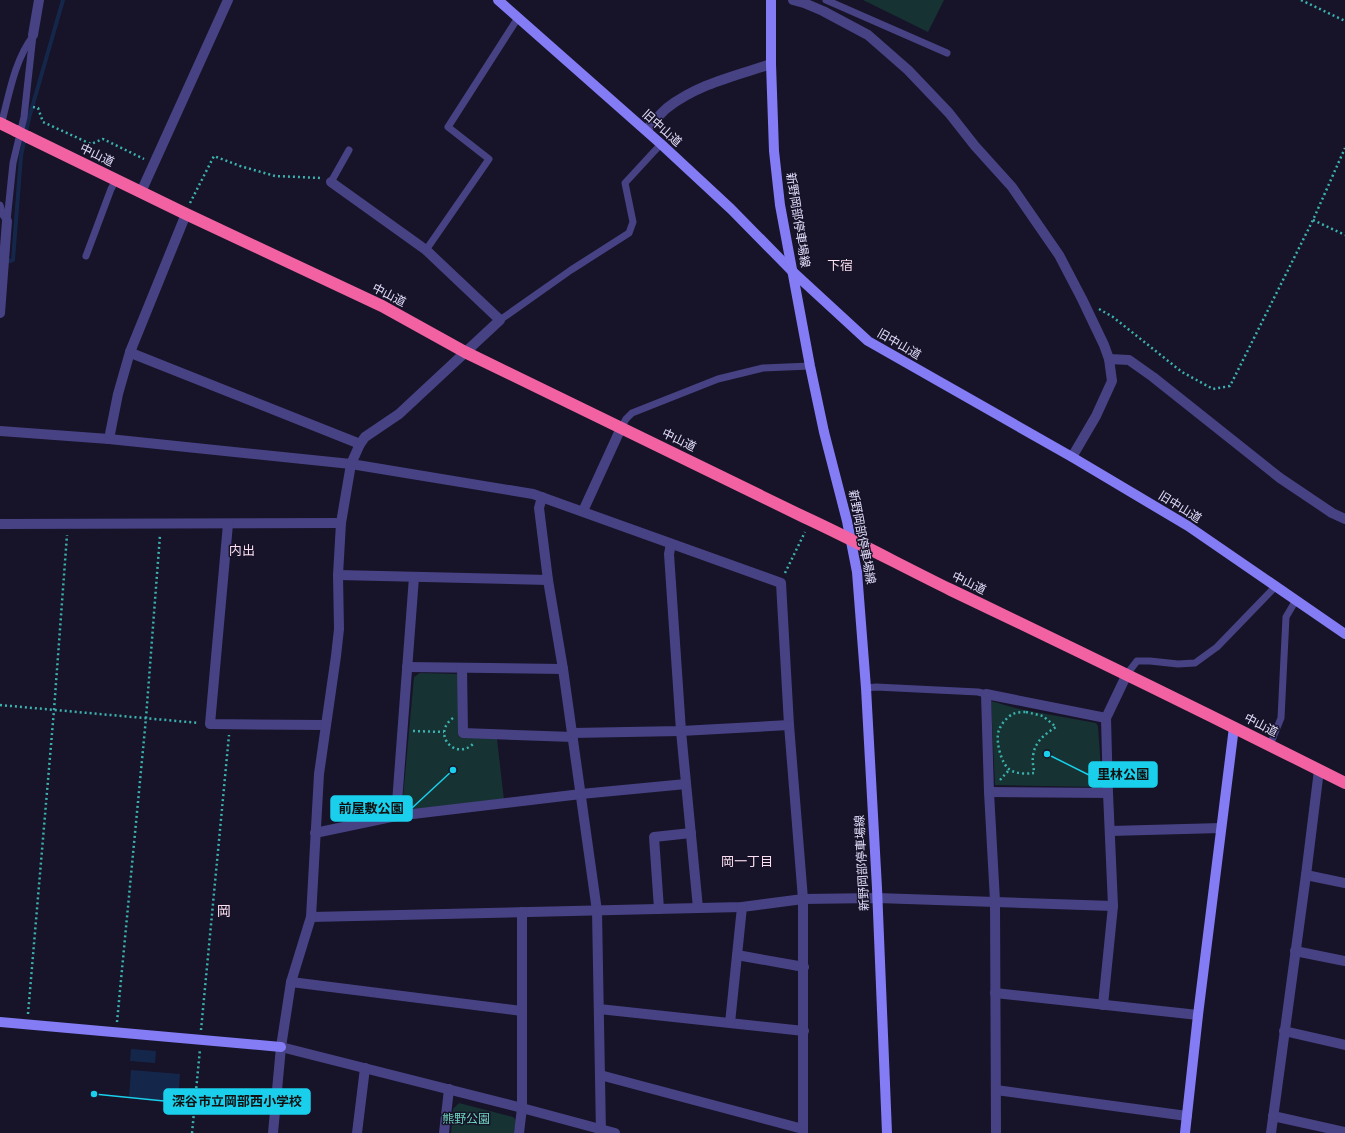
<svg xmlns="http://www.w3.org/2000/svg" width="1345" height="1133" viewBox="0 0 1345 1133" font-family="'Work Sans','Noto Sans JP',sans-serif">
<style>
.green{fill:#163232}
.water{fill:#14274b}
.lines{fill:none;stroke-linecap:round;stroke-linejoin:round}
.stream{stroke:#14274b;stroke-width:4}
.path{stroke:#3bb2af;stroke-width:2.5;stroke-dasharray:2 3;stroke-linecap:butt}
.lane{stroke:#474283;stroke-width:7}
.street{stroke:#474283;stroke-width:10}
.secondary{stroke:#837cf4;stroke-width:10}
.highway{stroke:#f262a2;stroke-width:12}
.highway-bridge{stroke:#f262a2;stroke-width:12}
.labels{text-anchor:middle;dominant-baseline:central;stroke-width:3;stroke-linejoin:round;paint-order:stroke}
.street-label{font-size:12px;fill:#e2ddfc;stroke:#171328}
.park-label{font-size:12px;fill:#6ed7c0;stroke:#171328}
.neighbourhood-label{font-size:13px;fill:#fcdff0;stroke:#171328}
.quarter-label{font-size:14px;fill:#fcdff0;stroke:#171328}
.leader{fill:none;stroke:#1acfeb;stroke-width:1.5}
.callout-dot{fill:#1acfeb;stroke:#171328;stroke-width:1.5}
.callout{fill:#1acfeb;stroke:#1acfeb;stroke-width:1.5}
.callout-label{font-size:13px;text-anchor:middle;font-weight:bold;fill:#111}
</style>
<rect width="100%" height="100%" fill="#171328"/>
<g class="green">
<path d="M863 0H944L928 32Z"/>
<path d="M420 673 459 674V737L497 739 504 800 405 811 402 808 414 677Z"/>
<path d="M991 701 1019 709 1096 723 1098 726 1102 783 1096 787 995 785Z"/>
<path d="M459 1103 513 1117 516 1120 514 1133H451L453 1109Z"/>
</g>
<g class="water">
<path d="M131 1049 156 1051 155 1063 130 1061Z"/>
<path d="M131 1070 180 1074 178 1102 129 1097Z"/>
</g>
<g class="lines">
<path class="stream" d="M10 261 13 260 21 156 29 118 63 0"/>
<g class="path">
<path d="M1301 0 1345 21"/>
<path d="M33 107 38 108 43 122 91 144 103 139 144 159"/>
<path d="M190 203 214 156 240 166 275 176 321 178"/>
<path d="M1313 220 1345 235"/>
<path d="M1099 309 1113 317 1182 372 1213 389 1230 386 1313 220 1345 148"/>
<path d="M785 573 805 532"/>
<path d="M0 705 199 723"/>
<path d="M1026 712 1043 716 1056 727C1045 734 1034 742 1033 757 1032 762 1034 768 1034 773 1027 774 1017 774 1010 770 1001 764 995 740 999 730 1001 724 1008 716 1013 714 1017 712 1022 712 1026 712Z"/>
<path d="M453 718C431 734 455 761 473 744"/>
<path d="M413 731 444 732"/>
<path d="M1000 780 1009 770"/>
<path d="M28 1014 54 710 67 535"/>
<path d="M117 1022 146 718 160 535"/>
<path d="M201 1030 229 735"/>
<path d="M192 1133 200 1049"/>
</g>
<g class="lane">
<path d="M826 0 947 53"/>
<path d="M1 125C9 96 14 61 33 36"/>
<path d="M331 182 349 150"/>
<path d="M0 205 3 215 7 221"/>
<path d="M7 221 13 163 24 117 33 35"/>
<path d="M426 250 489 159 448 127 514 24 518 18"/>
<path d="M86 256 111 189 116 180"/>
<path d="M500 320 571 270 629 233 633 222 625 183 661 144"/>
<path d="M621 428 626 419 632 413 718 379 763 368 810 366"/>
<path d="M1127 674 1137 661H1150L1178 664 1195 663 1217 647 1276 586"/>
<path d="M866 688 876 687 978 692 986 694"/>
<path d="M1270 745 1281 718 1286 617 1296 600"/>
</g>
<g class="street">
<path d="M793 0 804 3 823 11 868 35 908 70 949 113 975 146 1012 187 1059 255 1082 299 1104 345 1109 359 1112 381 1096 416 1072 457"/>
<path d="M33 35 39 0"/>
<path d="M646 130C653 123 660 114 667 108 698 84 735 76 771 64"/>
<path d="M141 192 228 0"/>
<path d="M0 313 7 221"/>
<path d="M130 352 136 355 360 444"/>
<path d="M1109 359 1129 360 1153 377 1280 478 1332 513 1345 519"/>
<path d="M0 431 109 439 351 464 533 494 781 583 789 725 803 899V1133"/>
<path d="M109 439 118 394 130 352 186 214"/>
<path d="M542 497 539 508 548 580 563 669 597 911 601 1133"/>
<path d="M583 511 621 428"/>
<path d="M0 524 341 523"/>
<path d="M228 524 210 724 325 725"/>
<path d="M671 544 669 554 681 731 698 908"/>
<path d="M338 575 548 580"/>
<path d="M407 667 563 669"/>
<path d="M462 668 463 733 573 737"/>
<path d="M572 733 681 731 789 725"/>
<path d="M989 792 1108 793"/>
<path d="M396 816 414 577"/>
<path d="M1110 831 1221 828"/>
<path d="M315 833 396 816 581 794 686 784"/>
<path d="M1306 875 1345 883"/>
<path d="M659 909 654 837 691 833"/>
<path d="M311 917 742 907 803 899 877 898 1113 906"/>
<path d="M1295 951 1345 961"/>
<path d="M737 955 804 967"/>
<path d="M291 982 522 1011"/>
<path d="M995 993 1198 1015"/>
<path d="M1103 1005 1113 906 1108 793 1106 718 1127 674"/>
<path d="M599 1009 804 1031"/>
<path d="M730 1023 742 907"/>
<path d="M1284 1031 1345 1045"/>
<path d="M281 1047 522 1108 615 1133"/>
<path d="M600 1075 803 1129"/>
<path d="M996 1090 1187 1116"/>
<path d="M1273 1116 1345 1132"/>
<path d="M273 1133 281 1047 291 982 311 917 319 774 336 656 339 629 338 575 341 523 351 464 360 444 365 437 399 414 500 320 426 250 331 182"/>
<path d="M357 1133 365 1068"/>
<path d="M444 1133 449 1089"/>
<path d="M519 1133 522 1108V912"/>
<path d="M996 1133 995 901 989 792 986 694 1106 718"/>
<path d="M1271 1133 1306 875 1319 770"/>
</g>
<g class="secondary">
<path d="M498 0 661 144 731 209 793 272 868 341 1072 457 1188 526 1345 634"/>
<path d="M771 0V64L774 151 780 205 810 366 824 432 847 521 857 572 866 688 877 888 887 1133"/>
<path d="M0 1022 281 1047"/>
<path d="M1185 1133 1198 1015 1234 727"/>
</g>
<g class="highway">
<path d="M0 123 16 131"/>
<path d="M28 137 186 214 382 306 465 352 804 517C854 540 902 566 951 590 1083 653 1214 717 1345 783"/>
</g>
<path class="highway-bridge" d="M16 131 28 137"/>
</g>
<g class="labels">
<g class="street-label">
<text transform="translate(662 128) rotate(42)">旧中山道</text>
<text transform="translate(97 155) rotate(26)">中山道</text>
<text transform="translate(798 220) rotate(81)">新野岡部停車場線</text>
<text transform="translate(389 295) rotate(27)">中山道</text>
<text transform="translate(899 344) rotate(30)">旧中山道</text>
<text transform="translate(679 440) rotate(26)">中山道</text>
<text transform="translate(1180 507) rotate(32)">旧中山道</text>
<text transform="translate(862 537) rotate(79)">新野岡部停車場線</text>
<text transform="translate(969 583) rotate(26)">中山道</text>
<text transform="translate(1261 725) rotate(27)">中山道</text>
<text transform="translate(862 863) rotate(-93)">新野岡部停車場線</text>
</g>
<g class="park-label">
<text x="466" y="1119">熊野公園</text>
</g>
<g class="neighbourhood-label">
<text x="840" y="265">下宿</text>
<text x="242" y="550">内出</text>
<text x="747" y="861">岡一丁目</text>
</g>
<g class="quarter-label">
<text x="224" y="911">岡</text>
</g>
</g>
<path class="leader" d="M1047 754L1089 775M453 770L412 808M94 1094L164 1101"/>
<g class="callout-dot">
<circle cx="1047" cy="754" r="4"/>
<circle cx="453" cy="770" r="4"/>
<circle cx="94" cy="1094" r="4"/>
</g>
<g class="callout">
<rect x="1089" y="762" width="68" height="25" rx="4"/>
<rect x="331" y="796" width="81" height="25" rx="4"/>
<rect x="164" y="1089" width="146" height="25" rx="4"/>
</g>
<g class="callout-label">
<text x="1123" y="779">里林公園</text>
<text x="371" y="813">前屋敷公園</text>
<text x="237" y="1106">深谷市立岡部西小学校</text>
</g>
</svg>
